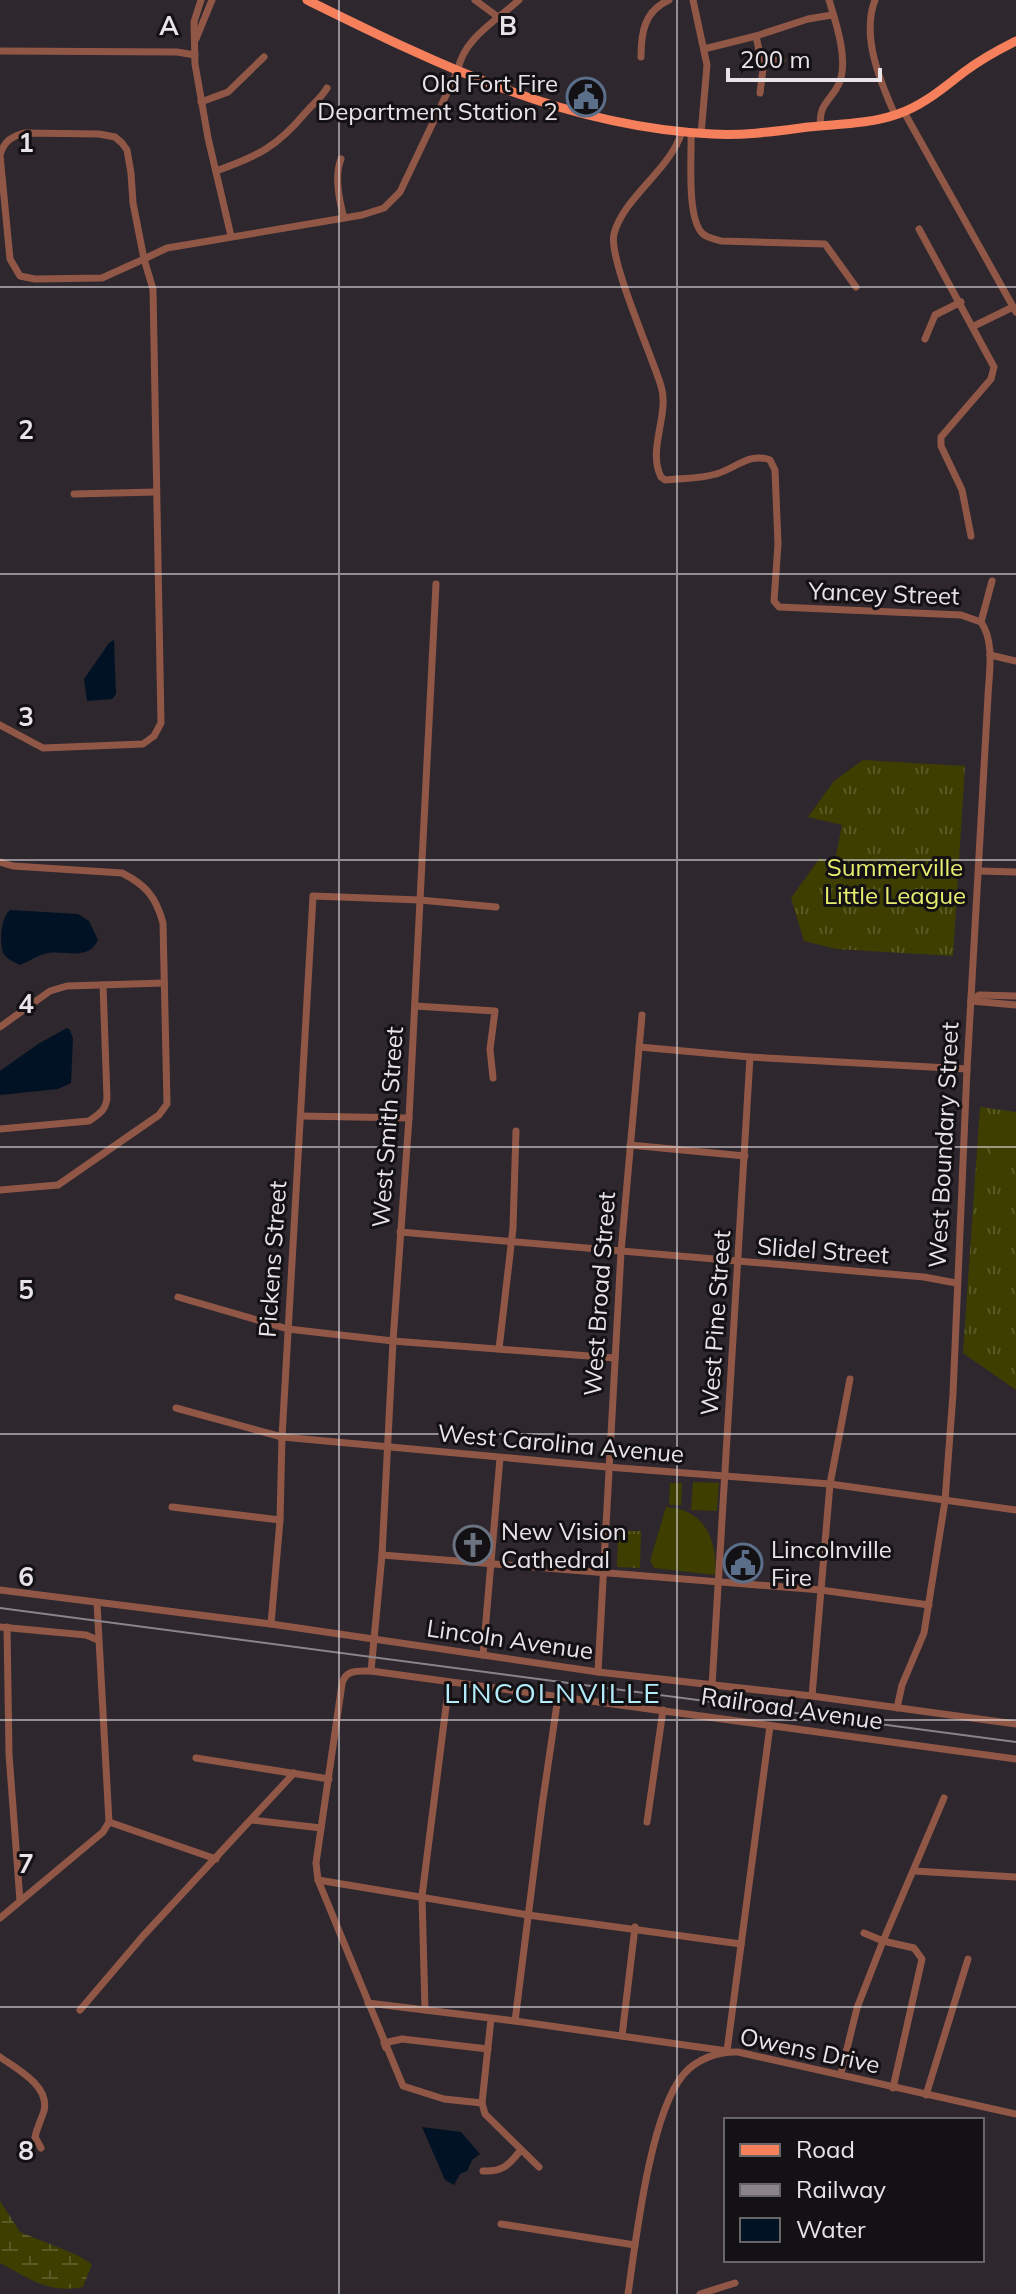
<svg xmlns="http://www.w3.org/2000/svg" width="1016" height="2294" viewBox="0 0 1016 2294" font-family="Mulish,sans-serif">
<style>
.grass{fill:url(#grass-tufts)}
.wetland{fill:url(#wetland-marsh)}
.garden{fill:#3d3e00}
.water{fill:#001224}
.lines{fill:none;stroke-linecap:round;stroke-linejoin:round}
.minor{stroke:#905746;stroke-width:7}
.major{stroke:#f6805c;stroke-width:9}
.rail{stroke:#8b858b;stroke-width:2}
.grid{fill:none;stroke:#e7e3e7;stroke-width:2;stroke-opacity:0.55}
.labels{text-anchor:middle;dominant-baseline:central;stroke-width:6;stroke-linejoin:round;paint-order:stroke}
.poi-label{font-size:24px;fill:#e7e3e7;stroke:#141114;text-anchor:start}
.street-label{font-size:24px;fill:#e7e3e7;stroke:#141114}
.park-label{font-size:24px;fill:#e7ed6e;stroke:#141114}
.quarter-label{font-size:28px;letter-spacing:2px;fill:#b3ebfa;stroke:#141114}
.grid-label{font-size:26px;text-anchor:middle;font-weight:bold;fill:#e7e3e7;stroke:#141114;stroke-width:6;stroke-linejoin:round;paint-order:stroke}
</style>
<defs>
<pattern id="grass-tufts" width="24" height="20" patternUnits="userSpaceOnUse" patternTransform="scale(2)"><rect width="24" height="20" fill="#3d3e00"/><path d="M3 7l-1-3M5 7V3M7 7l1-3M15 17l-1-3M17 17v-4M19 17l1-3" fill="none" stroke="#595a25"/></pattern>
<pattern id="wetland-marsh" width="20" height="14" patternUnits="userSpaceOnUse" patternTransform="scale(2)"><rect width="20" height="14" fill="#3d3e00"/><path d="M1 5h8M5 5V1M11 12h8M15 12V8" fill="none" stroke="#595a25"/></pattern>
</defs>
<rect width="100%" height="100%" fill="#2e272e"/>
<g class="grass">
<path d="M863 760 965 766 953 956 836 949 804 941 791 898 820 858 834 866 842 825 808 817 834 781Z"/>
<path d="M980 1107 1016 1112V1390L963 1353Z"/>
<path d="M618 1531H641L640 1568 617 1567Z"/>
</g>
<path class="wetland" d="M0 2201 20 2232 77 2255 92 2264 83 2287C48 2294 29 2278 0 2263Z"/>
<g class="garden">
<path d="M993 1122 1016 1124V1163L991 1161Z"/>
<path d="M693 1482 719 1483 717 1511 691 1510Z"/>
<path d="M670 1483H682L681 1505H669Z"/>
<path d="M666 1507C704 1509 718 1540 715 1575L654 1568 650 1561Z"/>
</g>
<g class="water">
<path d="M114 640 116 694 112 699 87 701 84 679 109 643Z"/>
<path d="M10 910 78 914 89 921 98 940C87 963 63 948 44 954 36 956 28 962 20 965 14 962 7 959 3 953 0 942 0 919 10 910Z"/>
<path d="M67 1028 70 1030 73 1039 71 1083 58 1089 0 1095V1071L38 1044Z"/>
<path d="M422 2127 461 2132 480 2154 472 2160 467 2171 460 2174 454 2185 445 2180Z"/>
</g>
<g class="lines">
<g class="minor">
<path d="M201 0 194 22 195 64 208 138 231 236"/>
<path d="M475 0 498 17"/>
<path d="M693 0 707 65 701 134"/>
<path d="M875 0C861 36 880 81 895 115"/>
<path d="M756 36 763 69 760 93"/>
<path d="M196 39 212 0"/>
<path d="M704 49 756 36 808 19 832 15"/>
<path d="M0 51 177 52 195 55"/>
<path d="M641 57C641 33 644 11 669 0"/>
<path d="M761 61 782 60"/>
<path d="M201 102 228 92 264 57"/>
<path d="M904 112 1016 312"/>
<path d="M821 126C817 104 833 100 840 81 848 58 836 23 829 0"/>
<path d="M682 132C669 171 623 198 614 234 608 258 652 356 661 386 670 414 647 449 661 477L665 480C681 478 700 479 716 474 735 469 749 452 770 460L775 470 778 544 774 601 779 607 961 615 981 622"/>
<path d="M24 133 99 134 115 137 122 143 127 150 131 173 133 203 144 259 102 278 35 279 20 276 10 259 0 155C4 142 10 137 24 133Z"/>
<path d="M691 133C692 155 686 219 703 234 708 238 715 239 721 241L825 244 856 287"/>
<path d="M341 159C334 176 339 200 344 218"/>
<path d="M216 171C258 156 277 147 306 112 313 104 322 97 327 88"/>
<path d="M919 229 994 367 991 379 941 437V446L962 490 971 536"/>
<path d="M974 326 1013 307"/>
<path d="M925 339 935 315 961 302"/>
<path d="M74 494 156 492"/>
<path d="M990 655 1016 661"/>
<path d="M0 725 43 748 143 744 154 736 161 723 153 289 144 259 167 248 362 215 384 208 400 192 458 70C463 39 497 20 519 0"/>
<path d="M0 862 13 866 122 873C146 885 156 897 163 923L167 1104 159 1115 58 1185 0 1190"/>
<path d="M979 871 1016 872"/>
<path d="M971 1001 979 995 1016 996"/>
<path d="M971 1001 1016 1005"/>
<path d="M415 1006 495 1011 490 1049 493 1078"/>
<path d="M0 1027 50 991 67 986 164 983"/>
<path d="M639 1047 750 1057 967 1069"/>
<path d="M301 1116 409 1118"/>
<path d="M0 1129 89 1121C99 1114 106 1110 107 1098L103 985"/>
<path d="M630 1145 745 1156"/>
<path d="M400 1232 924 1277 956 1283"/>
<path d="M178 1297 288 1329 393 1341 615 1358"/>
<path d="M499 1349 513 1228 516 1131"/>
<path d="M176 1408 282 1437 607 1467 830 1484 1016 1510"/>
<path d="M172 1507 280 1520"/>
<path d="M382 1555 821 1590 929 1605"/>
<path d="M0 1590 271 1624 598 1672 812 1696 1016 1724"/>
<path d="M271 1624 280 1520 282 1437 313 896 420 900 496 907"/>
<path d="M0 1627 86 1635 98 1640"/>
<path d="M7 1627 9 1754 20 1901"/>
<path d="M483 1655 500 1458"/>
<path d="M371 1671 382 1555 393 1341 409 1118 436 584"/>
<path d="M598 1672 621 1252 642 1015"/>
<path d="M712 1686 750 1057"/>
<path d="M812 1696 830 1484 850 1379"/>
<path d="M897 1708 902 1685 924 1633 945 1501 953 1394 967 1069 988 696C989 673 995 642 981 622L992 581"/>
<path d="M196 1758 329 1779"/>
<path d="M251 1820 321 1828"/>
<path d="M109 1822 216 1859"/>
<path d="M647 1822 663 1710"/>
<path d="M914 1871 1016 1877"/>
<path d="M318 1880 528 1915 741 1944"/>
<path d="M0 1918 103 1832 109 1822 97 1603"/>
<path d="M864 1933 883 1941 914 1948 922 1959 893 2088"/>
<path d="M368 2003 515 2021 727 2051 770 1726"/>
<path d="M80 2010 143 1936 294 1773"/>
<path d="M425 2010 422 1896 449 1683"/>
<path d="M491 2019 482 2103 485 2114 539 2167"/>
<path d="M515 2021 542 1806 558 1697"/>
<path d="M622 2036 635 1927"/>
<path d="M386 2048 384 2043 402 2039 488 2049"/>
<path d="M0 2057C17 2069 50 2086 44 2111 41 2120 37 2128 35 2137L41 2148"/>
<path d="M841 2073 857 2008 883 1941 944 1798"/>
<path d="M926 2095 968 1959"/>
<path d="M482 2103 444 2099 403 2086 318 1880 316 1863 342 1684C345 1669 359 1671 371 1671L1016 1759"/>
<path d="M483 2171C502 2172 508 2166 520 2151"/>
<path d="M501 2224 635 2245"/>
<path d="M628 2294C636 2239 650 2115 683 2075 696 2059 719 2051 738 2052L1016 2114"/>
<path d="M700 2294 735 2283"/>
</g>
<path class="major" d="M307 0C437 64 564 127 712 134 744 136 777 131 808 127 838 124 870 124 898 114 924 105 943 88 964 72 980 60 998 50 1016 41"/>
<path class="rail" d="M0 1608 1016 1742"/>
</g>
<path class="grid" d="M339 0V2294M677 0V2294M0 287H1016M0 574H1016M0 860H1016M0 1147H1016M0 1434H1016M0 1720H1016M0 2007H1016"/>
<defs>
<symbol id="civic-ring" viewBox="-11 -11 22 22"><circle r="9.5" fill="#141114" stroke="#5c6f8a" stroke-width="1.5"/><path d="M-.6-6.5H3V-4.5H.6V-3L4-1V1h2V6H-6V1h2V-1L-.6-3ZM-1.2 2.5V6h2.4V2.5Z" fill="#5c6f8a"/></symbol>
<symbol id="church-ring" viewBox="-11 -11 22 22"><circle r="9.5" fill="#141114" stroke="#6b7280" stroke-width="1.5"/><path d="M-1.2-6h2.4v3.5h3.3v2.4h-3.3V6h-2.4V-.1h-3.3v-2.4h3.3Z" fill="#6b7280"/></symbol>
</defs>
<g fill-rule="evenodd">
<use href="#civic-ring" x="564" y="75" width="44" height="44"/>
<use href="#church-ring" x="451" y="1523" width="44" height="44"/>
<use href="#civic-ring" x="721" y="1541" width="44" height="44"/>
</g>
<g class="labels">
<g class="poi-label">
<text x="558" y="83" text-anchor="end">Old Fort Fire<tspan x="558" dy="28">Department Station 2</tspan></text>
<text x="501" y="1531">New Vision<tspan x="501" dy="28">Cathedral</tspan></text>
<text x="771" y="1549">Lincolnville<tspan x="771" dy="28">Fire</tspan></text>
</g>
<g class="street-label">
<text transform="translate(884 593) rotate(2)">Yancey Street</text>
<text transform="translate(387 1127) rotate(-86)">West Smith Street</text>
<text transform="translate(943 1145) rotate(-87)">West Boundary Street</text>
<text transform="translate(823 1250) rotate(4)">Slidel Street</text>
<text transform="translate(272 1259) rotate(-86)">Pickens Street</text>
<text transform="translate(599 1294) rotate(-86)">West Broad Street</text>
<text transform="translate(715 1323) rotate(-86)">West Pine Street</text>
<text transform="translate(561 1443) rotate(5)">West Carolina Avenue</text>
<text transform="translate(510 1639) rotate(8)">Lincoln Avenue</text>
<text transform="translate(792 1708) rotate(8)">Railroad Avenue</text>
<text transform="translate(810 2050) rotate(12)">Owens Drive</text>
</g>
<g class="park-label">
<text x="895" y="867">Summerville<tspan x="895" dy="28">Little League</tspan></text>
</g>
<g class="quarter-label">
<text x="553" y="1692">LINCOLNVILLE</text>
</g>
</g>
<g class="grid-label">
<text x="169" y="35">A</text>
<text x="508" y="35">B</text>
<text x="26" y="152">1</text>
<text x="26" y="439">2</text>
<text x="26" y="726">3</text>
<text x="26" y="1013">4</text>
<text x="26" y="1299">5</text>
<text x="26" y="1586">6</text>
<text x="26" y="1873">7</text>
<text x="26" y="2160">8</text>
</g>
<rect x="724" y="2118" width="260" height="144" fill="#141114" stroke="#686568" stroke-width="2"/>
<rect x="740" y="2144" width="40" height="12" fill="#f6805c" stroke="#686568" stroke-width="2"/>
<text x="796" y="2158" font-size="24" fill="#e7e3e7">Road</text>
<rect x="740" y="2184" width="40" height="12" fill="#8b858b" stroke="#686568" stroke-width="2"/>
<text x="796" y="2198" font-size="24" fill="#e7e3e7">Railway</text>
<rect x="740" y="2218" width="40" height="24" fill="#001224" stroke="#686568" stroke-width="2"/>
<text x="796" y="2238" font-size="24" fill="#e7e3e7">Water</text>
<path d="M728 68v12h152v-12" fill="none" stroke="#e7e3e7" stroke-width="4"/>
<text x="740" y="68" font-size="24" fill="#e7e3e7" stroke="#141114" stroke-width="6" paint-order="stroke">200 m</text>
</svg>
